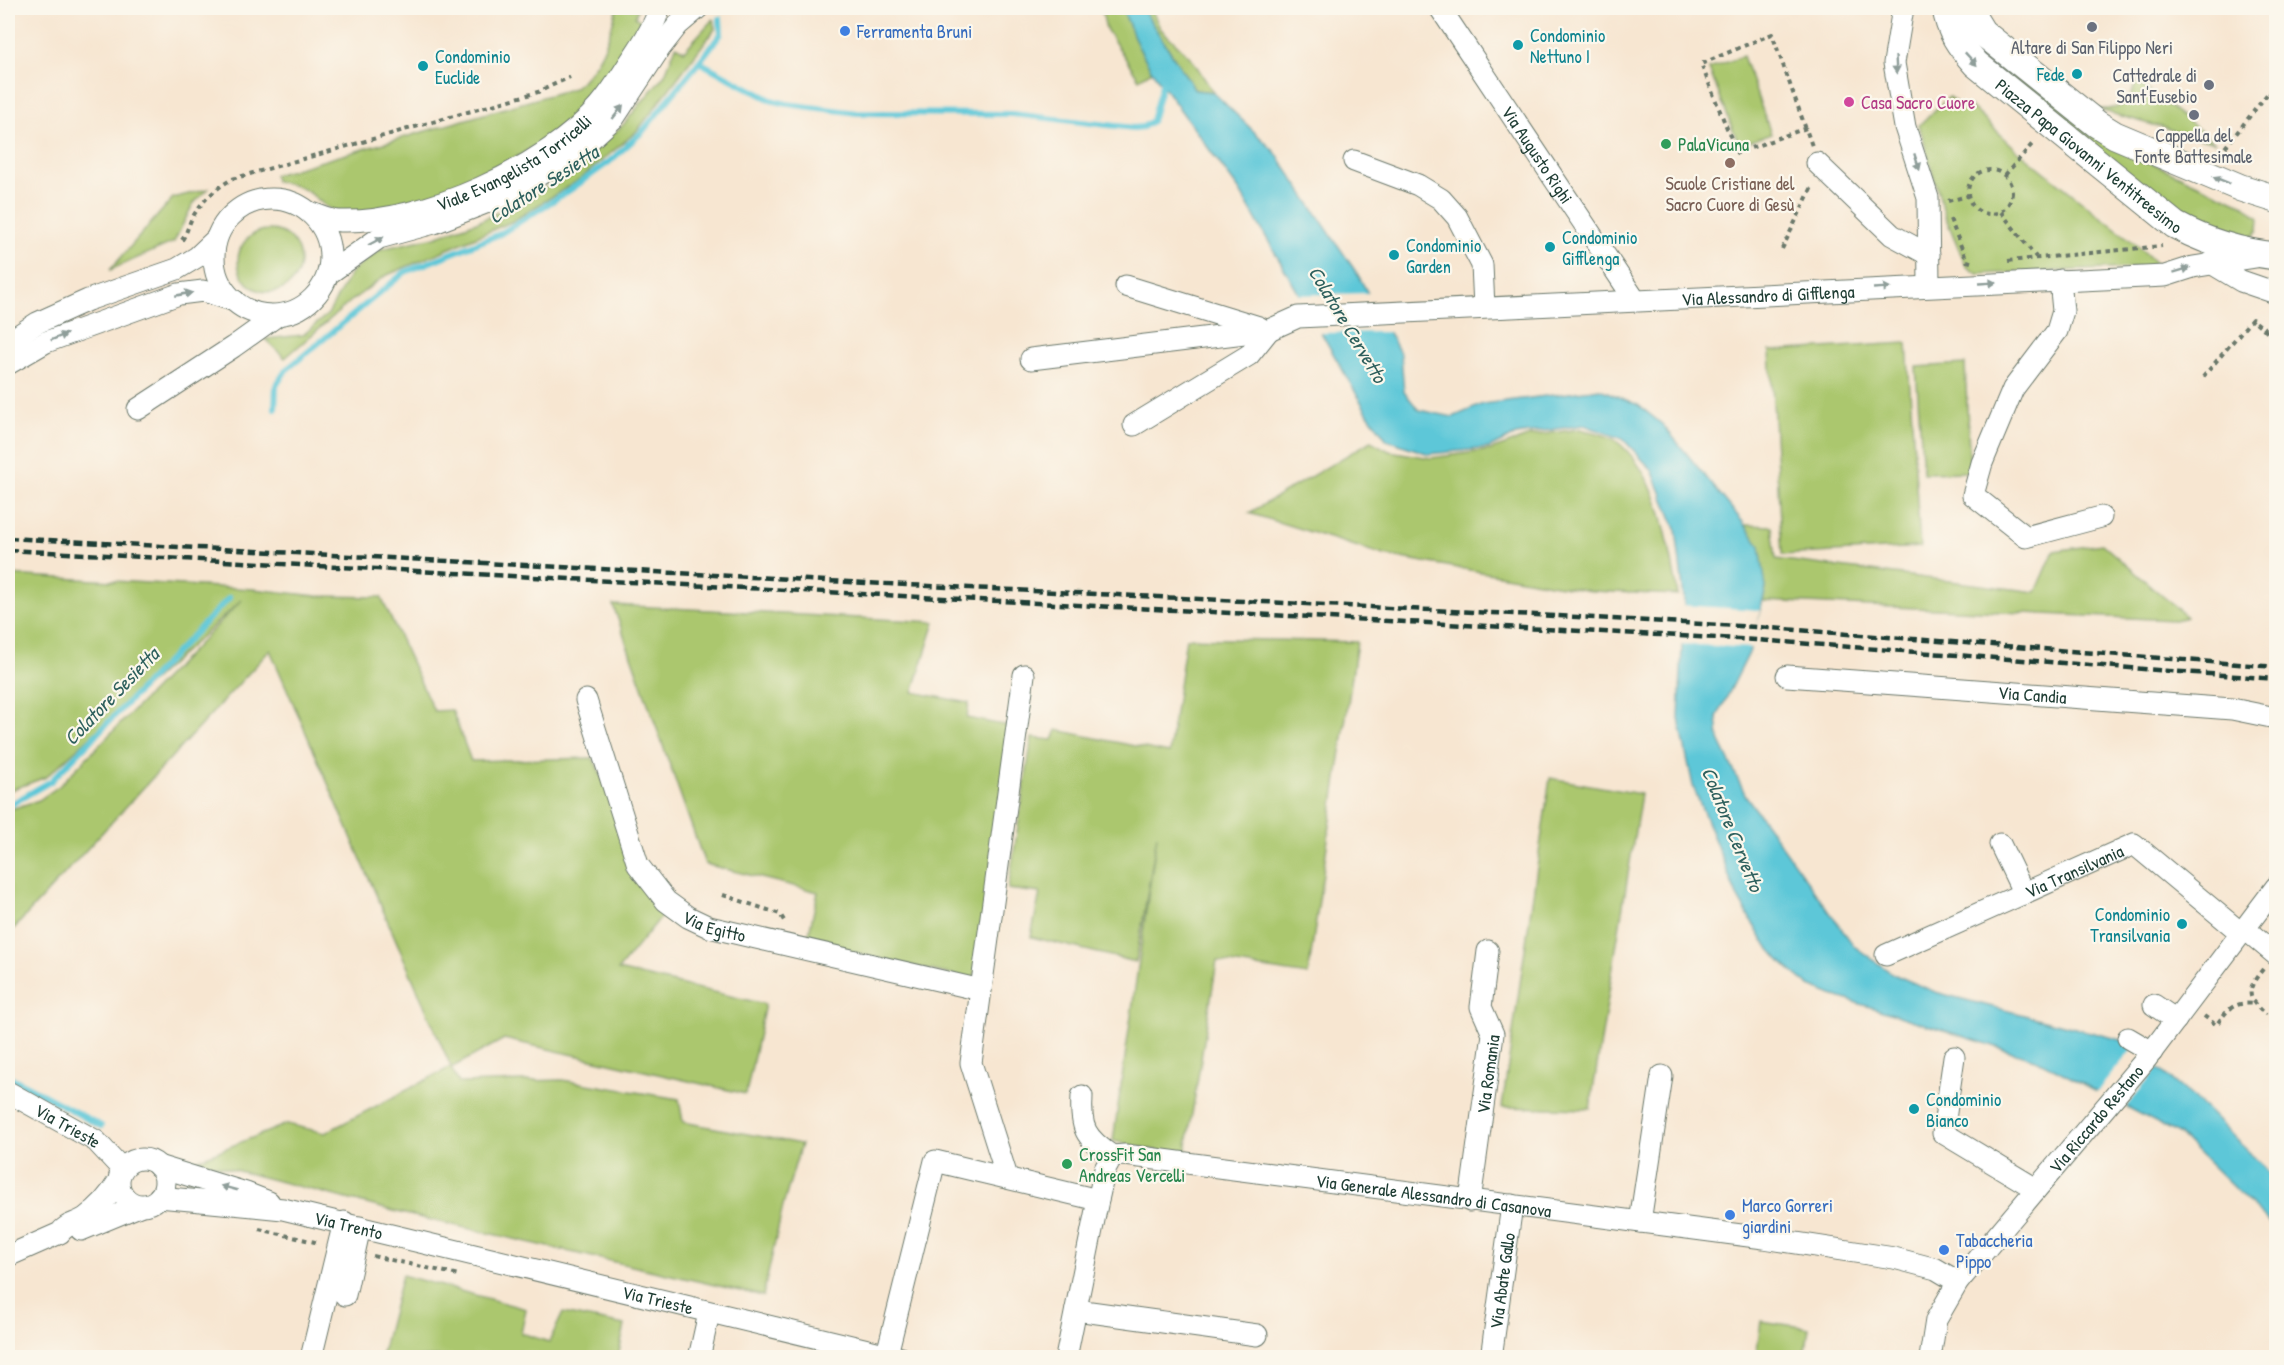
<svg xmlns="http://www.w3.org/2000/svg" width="2284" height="1365" viewBox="0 0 2284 1365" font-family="'Patrick Hand',sans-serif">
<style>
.green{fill:#abc76e;stroke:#658251;stroke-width:1.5}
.water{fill:#5dc7d8;stroke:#3e8286;stroke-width:1.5}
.pier{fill:#f7e6d1}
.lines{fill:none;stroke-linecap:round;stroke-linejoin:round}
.stream{stroke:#5dc7d8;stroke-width:6}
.minor-casing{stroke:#6b786b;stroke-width:23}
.major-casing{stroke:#6b786b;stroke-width:29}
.path{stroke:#6b786b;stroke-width:4;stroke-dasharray:4.5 4.5;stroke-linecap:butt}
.minor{stroke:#fff;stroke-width:21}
.major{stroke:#fff;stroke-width:27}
.rail{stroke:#1f3d34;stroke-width:4.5;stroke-dasharray:9 4.5;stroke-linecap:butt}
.oneway{fill:#8f9e9a}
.worship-dot{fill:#6b7280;stroke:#fbf7ec;stroke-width:2}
.shop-dot{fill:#3f7fe0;stroke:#fbf7ec;stroke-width:2}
.culture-dot{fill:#0f9aa8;stroke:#fbf7ec;stroke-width:2}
.hotel-dot{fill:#d1479c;stroke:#fbf7ec;stroke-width:2}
.leisure-dot{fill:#2e9e5b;stroke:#fbf7ec;stroke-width:2}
.education-dot{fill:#8d6e63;stroke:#fbf7ec;stroke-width:2}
.labels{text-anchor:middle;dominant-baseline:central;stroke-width:4.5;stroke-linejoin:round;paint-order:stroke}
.shop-label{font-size:18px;fill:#366cbe;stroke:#fbf7ec;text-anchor:start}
.culture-label{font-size:18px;fill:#0d838f;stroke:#fbf7ec;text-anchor:start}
.worship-label{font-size:18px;fill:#5b616d;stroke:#fbf7ec}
.hotel-label{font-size:18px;fill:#b23c85;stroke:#fbf7ec;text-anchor:start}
.leisure-label{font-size:18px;fill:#27864d;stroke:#fbf7ec;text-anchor:start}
.street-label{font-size:18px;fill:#1f3d34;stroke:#fbf7ec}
.education-label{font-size:18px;fill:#785e54;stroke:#fbf7ec}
.water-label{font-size:20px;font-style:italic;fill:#2e605d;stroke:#fbf7ec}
</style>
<rect width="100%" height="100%" fill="#fbf7ec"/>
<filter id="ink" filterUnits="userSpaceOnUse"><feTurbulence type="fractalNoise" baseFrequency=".0167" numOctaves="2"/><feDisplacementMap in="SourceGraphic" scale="12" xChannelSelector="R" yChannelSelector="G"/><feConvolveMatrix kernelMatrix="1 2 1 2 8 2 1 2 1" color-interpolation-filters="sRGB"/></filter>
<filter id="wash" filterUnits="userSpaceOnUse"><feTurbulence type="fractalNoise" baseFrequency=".008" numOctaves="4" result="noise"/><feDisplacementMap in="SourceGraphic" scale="24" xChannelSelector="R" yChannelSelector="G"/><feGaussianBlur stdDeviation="1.35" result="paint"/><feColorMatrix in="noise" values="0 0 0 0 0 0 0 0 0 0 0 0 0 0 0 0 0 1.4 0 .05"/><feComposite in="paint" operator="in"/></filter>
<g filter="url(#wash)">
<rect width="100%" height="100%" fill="#f7e6d1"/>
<g class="green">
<path d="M617 8H638L635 17 641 21C630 40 621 60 609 77 561 141 483 182 407 202 386 207 362 217 340 213 327 210 319 200 310 193 300 186 287 183 275 181L274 175 574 88C601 66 608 41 617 8Z"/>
<path d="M1101 8H1122L1138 46 1152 71 1139 79 1106 29Z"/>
<path d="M1142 8H1151L1160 28 1192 59 1213 92 1195 90Z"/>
<path d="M1957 8 2097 138 2246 206 2259 218 2258 230 2253 236 2242 238 2177 215 1970 47Z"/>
<path d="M713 19 715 29 637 131 579 180 513 221 385 276 351 301 285 358 265 339 303 335 328 314 352 271 381 249 435 237 482 220 531 197 573 169 623 125 665 74 676 46 684 51Z"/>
<path d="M1743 56 1771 134 1739 145 1709 69Z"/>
<path d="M2136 81 2215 142 2096 109C2118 111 2131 104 2136 81Z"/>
<path d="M1949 97 1964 109 1970 106 2016 149 2139 247 2160 267 1978 274 1966 266 1945 216 1919 125Z"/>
<path d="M208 189 193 204 174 242 110 270 173 198Z"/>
<circle cx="269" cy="261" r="31"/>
<path d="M1907 343 1920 547 1782 555 1770 351Z"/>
<path d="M1965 364 1970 472 1923 473 1916 367Z"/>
<path d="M1580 429C1590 432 1606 434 1615 440 1660 474 1669 544 1678 595L1591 591 1384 555 1249 513 1371 441 1389 451 1431 458 1491 450 1530 436Z"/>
<path d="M1745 525 1772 526 1776 559 2036 592 2054 551 2102 544 2187 617 2174 620 1763 601 1766 588Z"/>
<path d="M8 575 253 589 317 596 381 597 434 711 452 710 471 761 593 758 665 912 618 970 765 1004 746 1094 504 1039 451 1068 459 1083 562 1080 679 1099 683 1122 801 1144 783 1206 763 1296 405 1214 196 1160 287 1124 325 1133 451 1067 270 650 8 935V810L39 800 59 786 242 600 46 777 8 791Z"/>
<path d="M613 605 935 622 913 692 969 703 967 718 1013 727 974 980 807 942 818 892 705 864Z"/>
<path d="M1186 638 1357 642 1308 975 1217 961 1185 1157 1113 1141 1157 835 1136 962 1031 937 1040 893 1008 889 1032 738 1053 740 1057 730 1169 753Z"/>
<path d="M1550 778 1641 794 1590 1109 1502 1107Z"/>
<path d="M402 1275 526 1309 521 1333 549 1342 563 1313 625 1325 618 1357H381Z"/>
<path d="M1761 1321 1809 1328 1805 1357H1756Z"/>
</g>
<path class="water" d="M1122 8H1142L1195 90 1213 92 1275 152 1358 275 1401 355 1404 392 1419 410 1453 417 1483 404 1600 389 1638 405 1663 425 1742 521 1760 546 1766 588 1749 653 1717 717 1719 740 1746 796 1854 946 1893 974 1935 992 2125 1041 2205 1108 2276 1179V1229L2180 1135 2038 1060 1832 995 1810 986 1782 963 1763 941 1737 896 1693 786 1679 719 1684 598 1676 529 1652 470 1623 439 1584 425 1516 435 1489 448 1429 454 1387 440 1368 414 1239 190 1152 71 1138 46Z"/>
<g class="pier">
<path d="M1370 293 1392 332 1318 333 1296 295Z"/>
<path d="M1680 605 1760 610 1753 648 1679 644Z"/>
<path d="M2134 1047 2159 1067 2124 1109 2095 1094Z"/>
</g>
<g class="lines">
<g class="stream">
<path d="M699 62 771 100 787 104 857 113 1012 114 1134 128 1143 127 1152 121 1164 77"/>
<path d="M275 409 276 386 286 370 405 272 500 234 570 190 609 162 642 132 699 62 721 34 720 19"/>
<path d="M8 806 51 781 229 598"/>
<path d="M8 1076 101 1126"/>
</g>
</g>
</g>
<g filter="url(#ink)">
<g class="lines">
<defs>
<g id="minor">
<path id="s1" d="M1440 8 1635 300"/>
<path d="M1903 8 1894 63 1905 127 1928 198 1929 286"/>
<path d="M1354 161 1418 185 1441 199 1457 217 1482 265 1484 307"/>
<path d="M1817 163 1892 235 1929 255"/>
<circle cx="272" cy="257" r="58"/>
<path id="s2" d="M309 212C319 215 330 221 340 221 422 224 547 167 600 105 613 90 623 72 634 56 643 42 656 24 659 8"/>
<path d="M2211 263 2241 281 2276 293"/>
<path d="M328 274 379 238 434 223 511 193 581 148 614 118 660 48 678 25 698 8"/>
<path d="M2060 280 2063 311 2057 331 2013 389 1982 463 1973 495 2026 537 2101 517"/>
<path d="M1126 286 1259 327"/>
<path d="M8 342 37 323 88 300 177 269 197 257 216 239"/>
<path id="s3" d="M1031 359 1269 330 1298 317 2165 276 2193 267 2256 257"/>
<path d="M8 364 46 342 179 294 203 291 235 301"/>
<path d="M138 409 233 347 278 315"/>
<path d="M1134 425 1249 355 1269 330"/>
<path id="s4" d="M1787 676 2232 709 2276 718"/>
<path id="s5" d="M586 700 638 865 666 901 688 917 709 927 981 990"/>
<path d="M2000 844 2024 894"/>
<path d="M2245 929 2276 955"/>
<path id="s6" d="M1886 955 2134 844 2241 933"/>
<path d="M2154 1005 2176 1020"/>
<path d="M2128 1038 2152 1052"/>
<path d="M1954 1057 1943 1133 2036 1189"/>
<path id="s7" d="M8 1092 96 1141 122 1169"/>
<path d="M1082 1096C1080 1128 1085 1138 1112 1156"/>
<circle cx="142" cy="1182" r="23"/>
<path d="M158 1166 246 1193 269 1202"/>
<path d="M1007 1177 971 1063 1024 675"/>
<path id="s8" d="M159 1197 283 1209 901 1358"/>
<path id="s9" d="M1470 1201 1493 1034 1481 1007 1488 951"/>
<path d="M1640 1222 1662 1076"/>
<path d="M81 1230 139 1206"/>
<path d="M8 1256 60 1233C66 1224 76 1224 85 1218 99 1208 109 1197 118 1182"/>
<path d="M345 1295 360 1227"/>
<path d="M1076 1310 1257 1335"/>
<path d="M311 1358 344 1222"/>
<path d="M699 1358 709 1313"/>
<path d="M886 1358 935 1161 1098 1200"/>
<path id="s10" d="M1066 1358 1098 1200 1105 1169 1112 1156 1125 1155 1764 1238 1894 1258 1936 1269 1958 1282"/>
<path id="s11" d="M1491 1358 1512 1205"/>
<path id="s12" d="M1930 1358 1936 1320 1958 1282 2147 1058 2276 887"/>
</g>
<g id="major">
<path id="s13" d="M1946 8C1949 31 1960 46 1976 64L2175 225C2208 243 2239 252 2276 256"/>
<path d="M1972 8 1974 19 1982 32 2097 124 2115 135 2241 188 2276 199"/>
</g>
</defs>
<use href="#minor" class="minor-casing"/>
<use href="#major" class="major-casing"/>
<g class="path">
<path d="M2269 92 2276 99"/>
<path d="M1806 128 1737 153 1701 64 1772 34 1812 146"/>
<path d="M2218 153 2224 149 2276 83"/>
<circle cx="1990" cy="192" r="22"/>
<path d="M2005 175 2034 142"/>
<path d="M1948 201 1968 196"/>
<path d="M2001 212 2036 257"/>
<path d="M1950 219 1967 261 1974 263"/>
<path d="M182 240C187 233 188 226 192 218 201 202 216 188 232 179L538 92 570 77"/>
<path d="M1782 249 1812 187"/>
<path d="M2008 261 2162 246"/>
<path d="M2264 329 2275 341"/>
<path d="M2203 377 2252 319 2264 329 2273 318 2276 321"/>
<path d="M723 895 780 914 786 924"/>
<path d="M2263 969C2246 990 2246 998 2266 1015"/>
<path d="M2204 1016 2216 1025C2228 1010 2233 1001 2254 1004"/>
<path d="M259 1229 319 1243"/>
<path d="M373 1256 459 1275"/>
</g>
<use href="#minor" class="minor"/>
<use href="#major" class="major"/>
<g class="rail">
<path d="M8 538 866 583 1577 617 1758 627 2276 667"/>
<path d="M8 550 1757 640 2276 679"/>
</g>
</g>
<defs><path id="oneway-solid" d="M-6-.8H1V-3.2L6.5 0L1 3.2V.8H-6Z" transform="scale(1.5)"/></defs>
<g class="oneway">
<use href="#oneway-solid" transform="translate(1971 59) rotate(47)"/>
<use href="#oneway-solid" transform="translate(1896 65) rotate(87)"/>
<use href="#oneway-solid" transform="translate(618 112) rotate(-52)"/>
<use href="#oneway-solid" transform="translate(1917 162) rotate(72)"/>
<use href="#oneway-solid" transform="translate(2221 180) rotate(-158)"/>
<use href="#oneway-solid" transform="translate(376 241) rotate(-28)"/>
<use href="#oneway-solid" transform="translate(2182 270) rotate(-17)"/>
<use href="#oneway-solid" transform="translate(1988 283) rotate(-3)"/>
<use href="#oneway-solid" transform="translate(1882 288) rotate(-3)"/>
<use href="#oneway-solid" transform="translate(184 294) rotate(-11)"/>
<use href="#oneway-solid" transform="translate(59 337) rotate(-22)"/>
<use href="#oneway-solid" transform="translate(229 1188) rotate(-165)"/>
</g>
</g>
<g class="worship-dot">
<circle cx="2092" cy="27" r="6"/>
<circle cx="2209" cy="85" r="6"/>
<circle cx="2194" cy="115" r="6"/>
</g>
<g class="shop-dot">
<circle cx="845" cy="31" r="6"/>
<circle cx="1730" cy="1215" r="6"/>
<circle cx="1944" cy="1250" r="6"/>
</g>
<g class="culture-dot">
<circle cx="1518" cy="45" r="6"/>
<circle cx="423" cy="66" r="6"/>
<circle cx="2077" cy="74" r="6"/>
<circle cx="1550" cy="247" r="6"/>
<circle cx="1394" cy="255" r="6"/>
<circle cx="2182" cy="924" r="6"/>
<circle cx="1914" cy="1109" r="6"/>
</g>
<circle class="hotel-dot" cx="1849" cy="102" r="6"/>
<g class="leisure-dot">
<circle cx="1666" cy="144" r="6"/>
<circle cx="1067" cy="1164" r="6"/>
</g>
<circle class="education-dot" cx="1730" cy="163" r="6"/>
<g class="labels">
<g class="shop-label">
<text x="857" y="31">Ferramenta Bruni</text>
<text x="1742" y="1205">Marco Gorreri<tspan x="1742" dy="21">giardini</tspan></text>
<text x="1956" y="1240">Tabaccheria<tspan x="1956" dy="21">Pippo</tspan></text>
</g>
<g class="culture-label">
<text x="1530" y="35">Condominio<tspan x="1530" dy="21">Nettuno I</tspan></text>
<text x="435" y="56">Condominio<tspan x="435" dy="21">Euclide</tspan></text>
<text x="2065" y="74" text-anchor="end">Fede</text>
<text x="1562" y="237">Condominio<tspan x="1562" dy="21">Gifflenga</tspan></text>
<text x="1406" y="245">Condominio<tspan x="1406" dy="21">Garden</tspan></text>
<text x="2170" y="914" text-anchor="end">Condominio<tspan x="2170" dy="21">Transilvania</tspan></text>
<text x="1926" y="1099">Condominio<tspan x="1926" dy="21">Bianco</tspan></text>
</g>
<g class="worship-label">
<text x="2092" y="47">Altare di San Filippo Neri</text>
<text x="2197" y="75" text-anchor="end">Cattedrale di<tspan x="2197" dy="21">Sant'Eusebio</tspan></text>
<text x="2194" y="135">Cappella del<tspan x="2194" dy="21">Fonte Battesimale</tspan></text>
</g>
<g class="hotel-label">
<text x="1861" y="102">Casa Sacro Cuore</text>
</g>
<g class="leisure-label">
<text x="1678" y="144">PalaVicuna</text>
<text x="1079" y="1154">CrossFit San<tspan x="1079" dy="21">Andreas Vercelli</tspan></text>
</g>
<g class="street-label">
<text stroke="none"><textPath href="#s1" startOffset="176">Via Augusto Righi</textPath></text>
<text stroke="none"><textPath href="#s13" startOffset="210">Piazza Papa Giovanni Ventitreesimo</textPath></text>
<text stroke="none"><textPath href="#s2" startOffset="219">Viale Evangelista Torricelli</textPath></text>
<text stroke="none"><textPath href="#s3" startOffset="742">Via Alessandro di Gifflenga</textPath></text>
<text stroke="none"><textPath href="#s4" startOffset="246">Via Candia</textPath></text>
<text stroke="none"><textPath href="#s6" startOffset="206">Via Transilvania</textPath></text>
<text stroke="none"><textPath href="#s5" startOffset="274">Via Egitto</textPath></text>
<text stroke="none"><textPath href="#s9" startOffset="128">Via Romania</textPath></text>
<text stroke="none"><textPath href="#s12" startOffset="296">Via Riccardo Restano</textPath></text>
<text stroke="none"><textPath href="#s7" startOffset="69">Via Trieste</textPath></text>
<text stroke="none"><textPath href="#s10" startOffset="532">Via Generale Alessandro di Casanova</textPath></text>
<text stroke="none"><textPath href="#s8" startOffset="192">Via Trento</textPath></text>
<text stroke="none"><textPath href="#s11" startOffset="78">Via Abate Gallo</textPath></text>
<text stroke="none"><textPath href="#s8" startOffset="510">Via Trieste</textPath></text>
</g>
<g class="education-label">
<text x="1730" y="183">Scuole Cristiane del<tspan x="1730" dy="21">Sacro Cuore di Gesù</tspan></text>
</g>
<g class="water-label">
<text transform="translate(543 184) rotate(-33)">Colatore Sesietta</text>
<text transform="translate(1348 324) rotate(59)">Colatore Cervetto</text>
<text transform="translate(111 696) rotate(-46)">Colatore Sesietta</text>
<text transform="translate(1733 829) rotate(68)">Colatore Cervetto</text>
</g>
</g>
<rect width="2284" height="1365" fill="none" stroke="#fbf7ec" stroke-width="30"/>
</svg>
